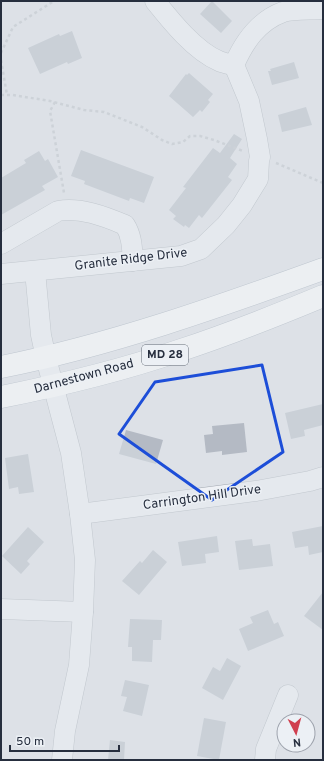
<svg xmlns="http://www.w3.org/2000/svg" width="324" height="761" viewBox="0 0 324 761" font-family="Overpass,sans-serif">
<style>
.building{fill:#b4bac4}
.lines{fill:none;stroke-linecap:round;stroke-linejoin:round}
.minor-casing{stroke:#a2a8b1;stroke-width:21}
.major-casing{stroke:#9ca5b3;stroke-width:23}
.path{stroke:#bbbfc6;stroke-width:2.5;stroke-dasharray:3 3;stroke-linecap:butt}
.minor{stroke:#f0f2f6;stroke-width:20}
.major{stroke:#fff;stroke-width:22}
.marked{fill:none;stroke:#1d4ed8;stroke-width:3;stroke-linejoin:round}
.labels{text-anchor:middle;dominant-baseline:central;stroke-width:3;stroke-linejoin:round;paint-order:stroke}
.shield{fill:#ecf0f5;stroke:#616875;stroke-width:1}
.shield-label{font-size:12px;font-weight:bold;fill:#262e3e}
.street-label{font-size:13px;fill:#262e3e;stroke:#ecf0f5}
</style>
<rect width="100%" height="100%" fill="#dde1e7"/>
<g class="building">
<path d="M212 1 232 21 221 33 200 14Z"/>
<path d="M72 31 82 58 68 64 67 62 40 74 28 48 59 34 60 36Z"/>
<path d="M294 62 299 78 272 85 268 71H271L270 69Z"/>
<path d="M189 73 213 94 208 100 210 102 202 112 200 110 193 117 169 96 186 74 187 75Z"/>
<path d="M306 107 312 125 282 132 278 115Z"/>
<path d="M234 134 242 139 230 158 237 164 228 177 232 180 202 218 199 215 189 228 185 225 184 227 173 219 176 216 169 210 186 188 183 187 213 148 220 153Z"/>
<path d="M81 150 154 177 144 203 130 198 129 201 84 184 85 181 71 176Z"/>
<path d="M39 151 45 161 48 159 58 177 42 186 45 190 1 215V178L26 163 24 160Z"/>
<path d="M323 404V425L304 430 305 436 291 439 285 413Z"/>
<path d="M244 423 247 452 222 455V451L206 453 204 435 213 434 212 426Z"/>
<path d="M126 430 163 440 156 464 119 454Z"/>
<path d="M28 454 34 492 19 494 18 487 9 489 5 458Z"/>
<path d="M323 526V552L309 555 308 546 295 548 292 532Z"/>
<path d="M28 527 44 542 27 561 30 564 21 574 2 556Z"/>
<path d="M217 536 219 552 205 554 206 563 182 566 178 542Z"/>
<path d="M252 539 253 546 270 544 273 566 239 570 235 541Z"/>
<path d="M153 550 167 562 139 595 122 581 140 561 142 563Z"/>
<path d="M323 592V630L304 616Z"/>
<path d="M268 610 274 624 278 622 284 636 248 651 239 629 253 623 250 617Z"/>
<path d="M130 619 162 620 161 640H153L152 662 132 661V647H128Z"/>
<path d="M227 658 241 666 223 700 202 688 213 667 220 671Z"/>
<path d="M125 680 149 685 142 716 123 711 127 697 121 696Z"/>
<path d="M204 718 226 722 219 760 197 756Z"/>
<path d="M110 740 125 742 124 760H108Z"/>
</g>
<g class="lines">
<defs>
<g id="minor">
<path d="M155 1C171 21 195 51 219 61 223 63 229 64 234 65"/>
<path d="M1 244 58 211C80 207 104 216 125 225 132 236 132 248 133 261"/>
<path d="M35 271 41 335 46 358 71 453 80 514 85 560 83 612 79 665 65 731 62 760"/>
<path d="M1 274 181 256 201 249 226 225 242 205 258 179 259 161 260 157 257 139 249 101 234 65C244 42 258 21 283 12 292 9 312 10 323 9"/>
<path d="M80 514 256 491 310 481 323 477"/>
<path d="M1 609 83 612"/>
<path d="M265 760 266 749 288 695"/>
</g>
<g id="major">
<path d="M1 367C111 345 218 307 323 269"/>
<path d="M1 397C61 385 120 371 178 351 227 335 275 316 323 296"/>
</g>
</defs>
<use href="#minor" class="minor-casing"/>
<use href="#major" class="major-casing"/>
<g class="path">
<path d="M1 53 13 27 54 1"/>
<path d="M1 60 7 95"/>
<path d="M1 95H13L50 101 84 110 104 112 142 127 162 140 172 144 183 142 190 136H200L214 140 243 151"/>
<path d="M55 102 50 111 64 193"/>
<path d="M276 163 323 183"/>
</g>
<use href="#minor" class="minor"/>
<use href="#major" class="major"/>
</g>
<path d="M0 0H324V761H0ZM262 365 283 452 212 500 119 434 155 382Z" fill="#dde1e7" fill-opacity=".55" fill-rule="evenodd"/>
<path class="marked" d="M262 365 283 452 212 500 119 434 155 382Z"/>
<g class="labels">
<rect class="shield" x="142" y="345" width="46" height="20" rx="3"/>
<g class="shield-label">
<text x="165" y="355">MD 28</text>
</g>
<g class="street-label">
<text transform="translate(131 260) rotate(-7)">Granite Ridge Drive</text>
<text transform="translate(84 377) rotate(-15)">Darnestown Road</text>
<text transform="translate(202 498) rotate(-8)">Carrington Hill Drive</text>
</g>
</g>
<rect width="324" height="761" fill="none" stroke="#262e3e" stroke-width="4"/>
<g transform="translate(296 733) rotate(174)"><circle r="19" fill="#ecf0f5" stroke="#9da2ac"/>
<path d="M0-3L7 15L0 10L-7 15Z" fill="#d03f4f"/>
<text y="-6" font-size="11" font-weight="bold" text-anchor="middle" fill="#262e3e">N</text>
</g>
<path d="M10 745v6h109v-6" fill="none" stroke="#262e3e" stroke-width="2"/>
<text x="16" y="745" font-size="12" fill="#262e3e" stroke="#ecf0f5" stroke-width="3" paint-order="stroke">50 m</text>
</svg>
